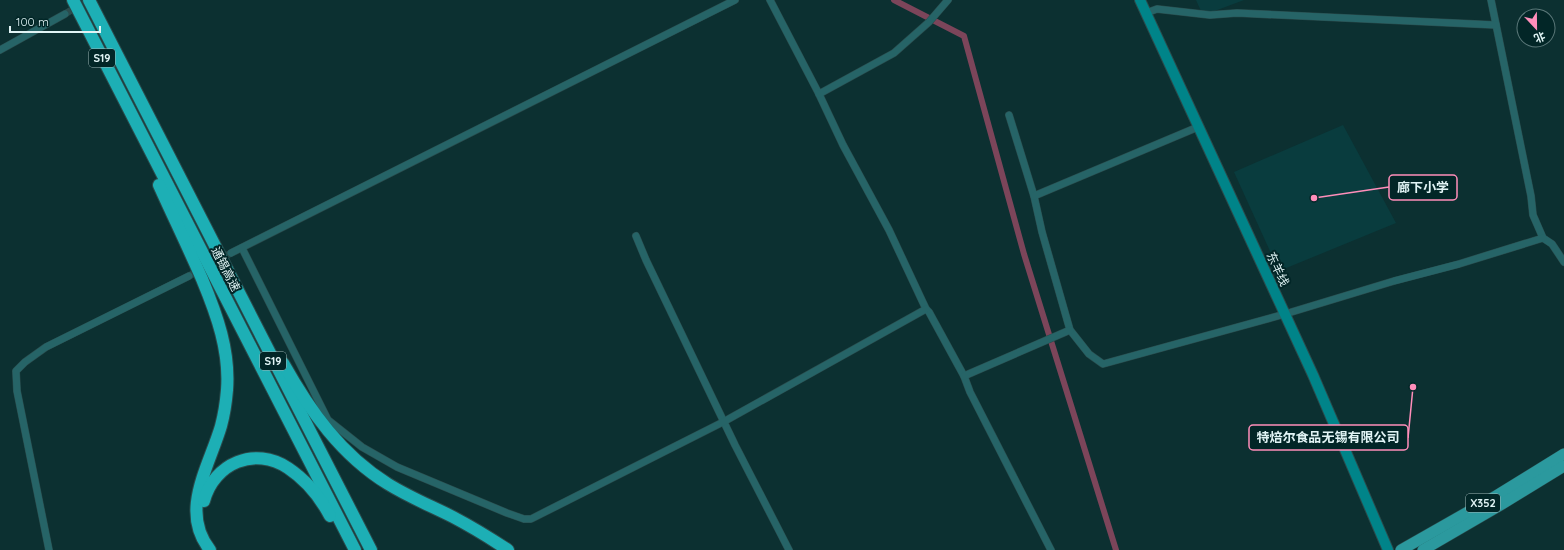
<svg xmlns="http://www.w3.org/2000/svg" width="1564" height="550" viewBox="0 0 1564 550" font-family="Quicksand,'Noto Sans SC',sans-serif">
<style>
.built{fill:#093c3e}
.lines{fill:none;stroke-linecap:round;stroke-linejoin:round}
.canal{stroke:#7c455a;stroke-width:6}
.street-tunnel{stroke:#2c4d4e;stroke-width:7;stroke-dasharray:7 3.5;stroke-linecap:butt}
.street-casing{stroke:#2a4b4c;stroke-width:8}
.secondary-casing{stroke:#2a4b4c;stroke-width:12}
.primary-casing{stroke:#2a4b4c;stroke-width:12}
.highway-casing{stroke:#2a4b4c;stroke-width:14}
.street{stroke:#266467;stroke-width:7}
.secondary{stroke:#008489;stroke-width:10}
.primary{stroke:#2b999e;stroke-width:11}
.highway{stroke:#1dafb5;stroke-width:12}
.labels{text-anchor:middle;dominant-baseline:central;stroke-width:4;stroke-linejoin:round;paint-order:stroke}
.shield{fill:#022627;stroke:#9eb6b7;stroke-width:1}
.shield-label{font-size:11px;font-weight:bold;fill:#e1f4f5}
.street-label{font-size:12px;fill:#e1f4f5;stroke:#022627}
.leader{fill:none;stroke:#ff8eba;stroke-width:1.5}
.callout-dot{fill:#ff8eba;stroke:#022627;stroke-width:1.5}
.callout{fill:#022627;stroke:#ff8eba;stroke-width:1.5}
.callout-label{font-size:13px;text-anchor:middle;font-weight:bold;fill:#e1f4f5}
</style>
<rect width="100%" height="100%" fill="#0c3031"/>
<g class="built">
<path d="M1196 0H1244L1212 12 1201 11Z"/>
<path d="M1343 125 1396 223 1279 271 1234 172Z"/>
</g>
<g class="lines">
<path class="canal" d="M894 0 964 36 1024 254 1116 550"/>
<g class="street-tunnel">
<path d="M65 14 88 0"/>
<path d="M189 276 231 253"/>
</g>
<defs>
<g id="street">
<path d="M770 0 819 94 843 145 889 230 926 309 929 312 964 376 970 392 1051 550"/>
<path d="M1491 0 1531 196 1533 215 1543 238 1552 244 1564 262"/>
<path d="M1146 13 1157 9 1210 15 1237 13 1496 25"/>
<path d="M0 50 65 14"/>
<path d="M819 94 894 53 929 22 948 0"/>
<path d="M1009 115 1034 196 1042 232 1070 330 1089 354 1103 364 1285 314 1394 281 1459 264 1543 238"/>
<path d="M1034 196 1198 127"/>
<path d="M636 236 646 260 735 445 789 550"/>
<path d="M242 248 328 420 362 447 397 467 507 513 524 519H531L725 421 926 309"/>
<path d="M231 253 735 0"/>
<path d="M964 376 1070 330"/>
<path d="M49 550 17 391 16 371 25 362 46 347 189 276"/>
</g>
<path id="secondary" d="M1140 0 1313 375 1388 550"/>
<g id="primary">
<path d="M1401 550 1496 496 1564 454"/>
<path d="M1423 550 1502 504 1564 466"/>
</g>
<g id="highway">
<path d="M73 0 355 550"/>
<path d="M89 0 371 550"/>
<path d="M159 185C173 216 188 247 202 279 217 315 230 351 227 390 226 402 224 415 221 426 209 467 179 511 210 550"/>
<path d="M283 363C310 411 341 455 388 484 409 497 431 506 453 517 472 527 490 538 508 550"/>
<path d="M204 501C214 463 255 446 288 468 306 480 320 497 330 516"/>
</g>
</defs>
<use href="#street" class="street-casing"/>
<use href="#secondary" class="secondary-casing"/>
<use href="#primary" class="primary-casing"/>
<use href="#highway" class="highway-casing"/>
<use href="#street" class="street"/>
<use href="#secondary" class="secondary"/>
<use href="#primary" class="primary"/>
<use href="#highway" class="highway"/>
</g>
<g class="labels">
<g class="shield">
<rect x="89" y="49" width="26" height="18" rx="3"/>
<rect x="260" y="352" width="26" height="18" rx="3"/>
<rect x="1466" y="494" width="34" height="18" rx="3"/>
</g>
<g class="shield-label">
<text x="102" y="58">S19</text>
<text x="273" y="361">S19</text>
<text x="1483" y="503">X352</text>
</g>
<g class="street-label">
<text transform="translate(226 269) rotate(63)">通锡高速</text>
<text transform="translate(1278 269) rotate(65)">东羊线</text>
</g>
</g>
<path class="leader" d="M1314 198L1389 187M1413 387L1408 438"/>
<g class="callout-dot">
<circle cx="1314" cy="198" r="4"/>
<circle cx="1413" cy="387" r="4"/>
</g>
<g class="callout">
<rect x="1389" y="175" width="68" height="25" rx="4"/>
<rect x="1249" y="425" width="159" height="25" rx="4"/>
</g>
<g class="callout-label">
<text x="1423" y="192">廊下小学</text>
<text x="1328" y="442">特焙尔食品无锡有限公司</text>
</g>
<g transform="translate(1536 28) rotate(158)"><circle r="19" fill="#022627" stroke="#5b7879"/>
<path d="M0-3L7 15L0 10L-7 15Z" fill="#ff8eba"/>
<text y="-6" font-size="11" font-weight="bold" text-anchor="middle" fill="#e1f4f5">北</text>
</g>
<path d="M10 26v6h90v-6" fill="none" stroke="#e1f4f5" stroke-width="2"/>
<text x="16" y="26" font-size="12" fill="#e1f4f5" stroke="#022627" stroke-width="3" paint-order="stroke">100 m</text>
</svg>
